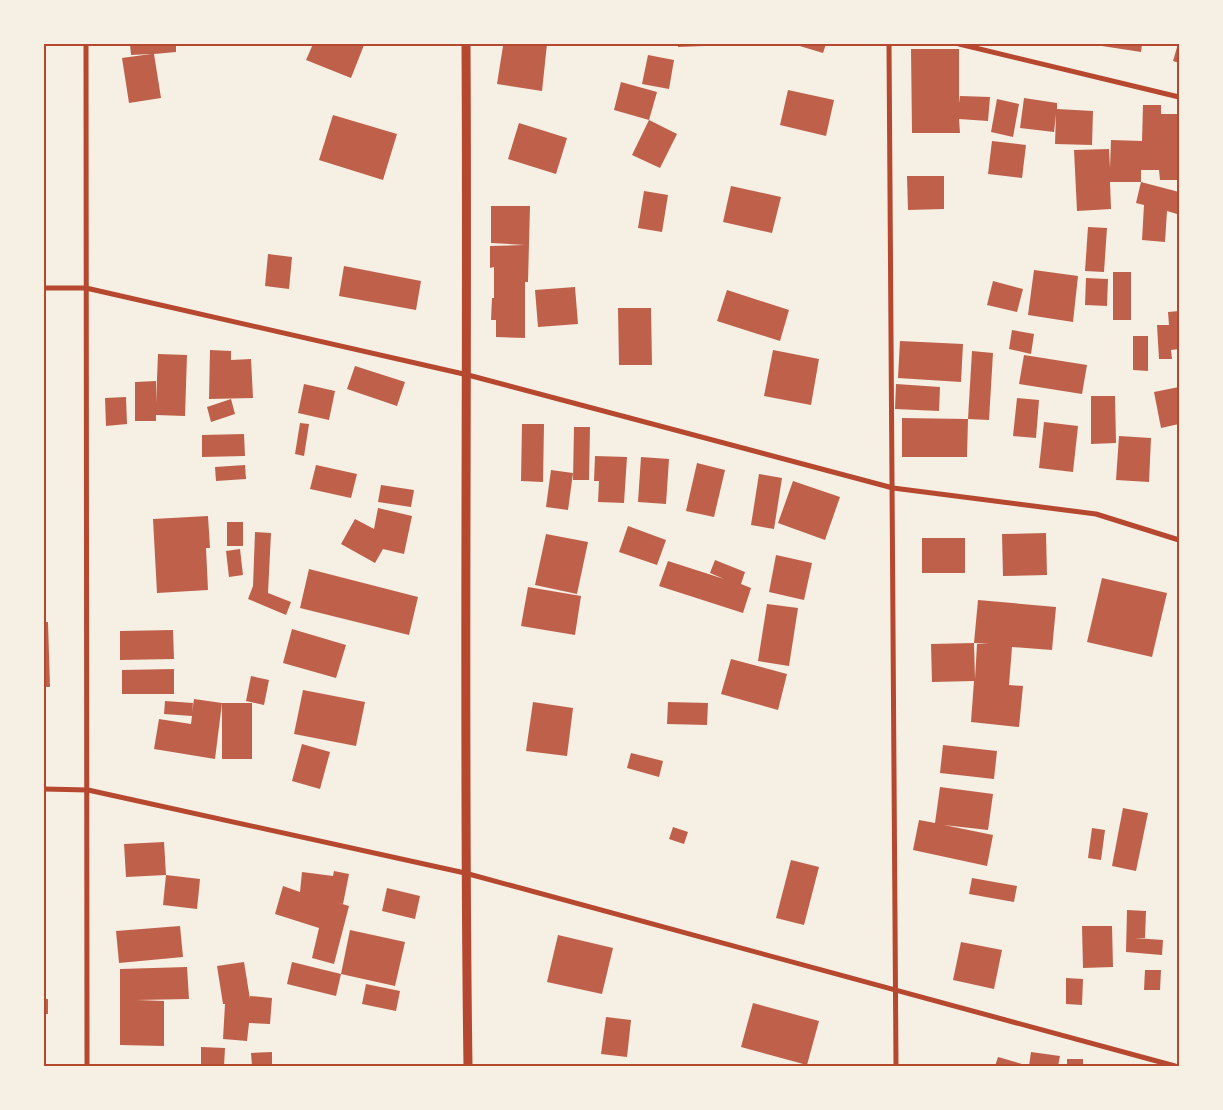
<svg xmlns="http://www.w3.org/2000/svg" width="1223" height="1110" viewBox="0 0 1223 1110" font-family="'Roboto Serif',serif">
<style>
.building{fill:#bf614a}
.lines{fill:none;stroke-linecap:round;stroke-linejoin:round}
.minor{stroke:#b5482f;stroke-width:5}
.tertiary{stroke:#b5482f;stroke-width:9}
.neatline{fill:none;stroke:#b5482f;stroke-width:2}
</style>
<rect width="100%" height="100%" fill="#f6efe4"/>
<g class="building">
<path d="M130 44H176V52L154 54 161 98 129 103 122 58 151 54 131 55Z"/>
<path d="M313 44H361L364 45 351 78 306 60Z"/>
<path d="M497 44H547L542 91 497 84 503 46Z"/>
<path d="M678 44H729V45L678 47Z"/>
<path d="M793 44H826L823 53Z"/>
<path d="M1103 44H1142L1141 52 1102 46Z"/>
<path d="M1178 44H1179V63L1173 61Z"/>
<path d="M911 49H959V103L960 96 990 97 988 121 959 119 960 133H912Z"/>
<path d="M648 55 674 60 669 89 642 84Z"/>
<path d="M621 82 657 92 649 120 614 110Z"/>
<path d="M788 90 834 100 826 136 780 125Z"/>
<path d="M1024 98 1057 103V109L1093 111 1092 145 1055 144 1056 114 1054 132 1020 128Z"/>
<path d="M997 99 1019 104 1013 137 991 132Z"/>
<path d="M1143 105H1161V114H1179V180H1160L1159 170H1141V182H1110L1111 209 1077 211 1074 150 1109 149 1110 168 1111 140 1142 141Z"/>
<path d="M333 115 397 134 383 180 319 160Z"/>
<path d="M649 120 677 134 660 168 632 155Z"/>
<path d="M519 123 567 138 556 174 508 159Z"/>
<path d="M992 141 1026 145 1022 178 988 174Z"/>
<path d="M907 176H944V209L908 210Z"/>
<path d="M1141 182 1179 192 1177 214 1167 211 1165 242 1142 240 1144 205 1136 203Z"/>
<path d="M731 186 781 197 772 233 723 222Z"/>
<path d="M644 191 668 195 662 232 638 228Z"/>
<path d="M491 206H530L528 282H525V338L496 337V320H491L492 298H494V267L490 268V246L525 245 491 243Z"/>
<path d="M1088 227 1107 228 1104 272 1085 271Z"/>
<path d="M268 254 292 257 289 289 265 286Z"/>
<path d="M344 266 421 281 416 310 339 296Z"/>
<path d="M1034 270 1078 276 1073 322 1028 315Z"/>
<rect x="1113" y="272" width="18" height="48"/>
<path d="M1086 278 1108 279 1107 306 1085 305Z"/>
<path d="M993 281 1023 289 1017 312 987 305Z"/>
<path d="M575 287 578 324 538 327 535 290Z"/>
<path d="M727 290 789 310 780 341 717 321Z"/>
<path d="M618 308H651L652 365H619Z"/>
<path d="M1179 311V349L1171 350 1172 359H1159L1157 325H1169L1168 312Z"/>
<path d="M1012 330 1034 334 1031 354 1009 349Z"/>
<path d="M1133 336H1148V371L1133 370Z"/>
<path d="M900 341 963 344 961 382 898 378Z"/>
<path d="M210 350 231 351V360L251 359 253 398 209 399Z"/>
<path d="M773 350 819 359 811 405 764 396Z"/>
<path d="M972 351 993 353 989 420 968 419Z"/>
<path d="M158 354 187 355 185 416 156 415V421H135V382L156 381V403Z"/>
<path d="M1024 355 1087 365 1082 394 1019 384Z"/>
<path d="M355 366 405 382 397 406 347 389Z"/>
<path d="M304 384 335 391 329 420 298 413Z"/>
<path d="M896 384 940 387 939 411 895 409Z"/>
<path d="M1179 387V424L1161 428 1154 392Z"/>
<path d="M1091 396H1115L1116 443 1091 444Z"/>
<path d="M126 397 127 424 106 426 105 398Z"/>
<path d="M1017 398 1039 400 1036 438 1013 436Z"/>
<path d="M231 399 235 414 211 422 207 407Z"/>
<path d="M902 418 968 419 967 457H902Z"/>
<path d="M1044 422 1078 426 1073 472 1039 468Z"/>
<path d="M300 423 309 424 304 456 295 454Z"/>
<path d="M522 424H544L543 482 521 481Z"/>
<path d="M574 427H590L589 480H573Z"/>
<path d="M244 434 245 456 202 457V435Z"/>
<path d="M1119 436 1151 438 1149 482 1116 480Z"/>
<path d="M595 456 627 457 624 503 598 502 599 481H594Z"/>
<path d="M641 457 669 459 666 504 638 502Z"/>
<path d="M697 463 725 470 714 517 686 511Z"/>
<path d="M245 465 246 479 216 481 215 467Z"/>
<path d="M316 465 357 474 351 498 310 489Z"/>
<path d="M551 470 573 473 568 510 546 507Z"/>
<path d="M759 474 782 478 774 529 751 525Z"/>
<path d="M793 481 840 497 825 540 778 523Z"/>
<path d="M381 485 414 490 411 507 378 502Z"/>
<path d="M378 508 412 516 404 554 383 549 375 563 341 544 355 519 374 529Z"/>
<path d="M208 516 210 548H206L208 590 157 593 153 519Z"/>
<rect x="227" y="522" width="16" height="24"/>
<path d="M628 526 666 540 657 565 619 552Z"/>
<path d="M255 532 271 533 268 593 291 602 286 615 248 599 253 586Z"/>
<path d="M1046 533 1047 575 1003 576 1002 534Z"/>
<path d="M546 534 588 542 577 594 535 585Z"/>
<rect x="922" y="538" width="43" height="35"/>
<path d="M240 549 243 575 229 577 226 551Z"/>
<path d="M776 555 812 563 804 600 769 592Z"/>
<path d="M715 560 745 572 741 584 751 588 743 613 659 586 668 561 724 579 710 573Z"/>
<path d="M309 569 418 597 409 635 300 608Z"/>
<path d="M1102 578 1167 593 1152 657 1087 642Z"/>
<path d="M528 587 581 596 575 635 521 626Z"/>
<path d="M978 600 1056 607 1052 650 1012 647 1009 685 1023 686 1019 727 971 722 974 681 932 682 931 644 974 643 975 679 977 644H989L974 643Z"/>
<path d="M767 604 798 608 789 666 758 661Z"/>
<path d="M44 622H48L50 687H44Z"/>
<path d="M292 629 346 645 336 678 283 663Z"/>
<path d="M173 630 174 659 120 660V631Z"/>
<path d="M731 659 787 674 778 710 721 694Z"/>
<path d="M174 669V694H122V670Z"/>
<path d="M251 676 269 680 264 705 246 701Z"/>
<path d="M303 690 365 702 356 746 294 734Z"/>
<path d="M194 699 222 703H252V759H222V703L215 759 154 749 159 719 191 724 192 716 164 714 165 701 193 703 192 713Z"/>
<path d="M533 702 573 708 567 756 526 751Z"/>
<path d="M668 702 708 703 707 725 667 724Z"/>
<path d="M302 744 330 752 320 789 292 781Z"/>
<path d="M943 745 997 751 994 779 940 773Z"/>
<path d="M631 753 663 761 659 777 627 768Z"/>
<path d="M940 787 993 794 988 830 944 825 993 835 987 866 913 850 919 820 935 823Z"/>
<path d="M1123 808 1148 813 1136 871 1112 866Z"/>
<path d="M673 827 688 832 684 844 669 839Z"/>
<path d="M1092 828 1105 830 1101 860 1088 858Z"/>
<path d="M164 842 166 875 126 877 124 844Z"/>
<path d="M791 860 819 867 804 925 776 918Z"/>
<path d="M334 871 349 874 343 904 336 902 349 906 334 964 312 958 319 928 275 914 283 886 300 892 302 872 333 876Z"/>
<path d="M166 875 200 879 197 909 163 905Z"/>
<path d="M972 878 1017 886 1014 902 969 894Z"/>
<path d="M387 888 420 896 415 919 382 911Z"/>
<path d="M1127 910 1146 911 1145 938H1135L1163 940 1162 955 1126 952Z"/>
<path d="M180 926 183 957 119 963 116 931Z"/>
<path d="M1082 926H1112L1113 967 1083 968Z"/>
<path d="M350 930 405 942 395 986 341 974Z"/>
<path d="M558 935 613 948 602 994 547 982Z"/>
<path d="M961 942 1002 950 994 989 953 980Z"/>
<path d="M244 962 250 999V996L272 998 270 1024 249 1023 247 1041 223 1039 225 1004H223L217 966Z"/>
<path d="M292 962 341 974 336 996 287 984Z"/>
<path d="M187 967 189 999 137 1000 164 1001V1046L120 1045V969Z"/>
<path d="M1145 970H1161L1160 990H1144Z"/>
<path d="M1066 978 1083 979 1082 1005 1066 1004Z"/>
<path d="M366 984 400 991 396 1011 362 1004Z"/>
<rect x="44" y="999" width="4" height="15"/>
<path d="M753 1003 819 1021 807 1065 741 1047Z"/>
<path d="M606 1017 631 1020 627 1057 601 1054Z"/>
<path d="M201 1047 225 1048 224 1066H201Z"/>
<path d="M272 1052V1066H252L251 1053Z"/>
<path d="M1031 1052 1060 1056 1058 1066H995L998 1057 1029 1066Z"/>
<rect x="1067" y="1059" width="16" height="7"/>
</g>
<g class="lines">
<g class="minor">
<path d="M86 44 87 1066"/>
<path d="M889 44 896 1066"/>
<path d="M959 44 1179 97"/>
<path d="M44 288H86L468 375 893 488 1096 514 1179 540"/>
<path d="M44 789 88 790 465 873 1175 1066"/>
</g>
<path class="tertiary" d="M466 44C468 385 463 725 468 1066"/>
</g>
<rect width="1223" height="1110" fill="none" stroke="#f6efe4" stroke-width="90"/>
<rect x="45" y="45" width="1133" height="1020" class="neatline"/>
</svg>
